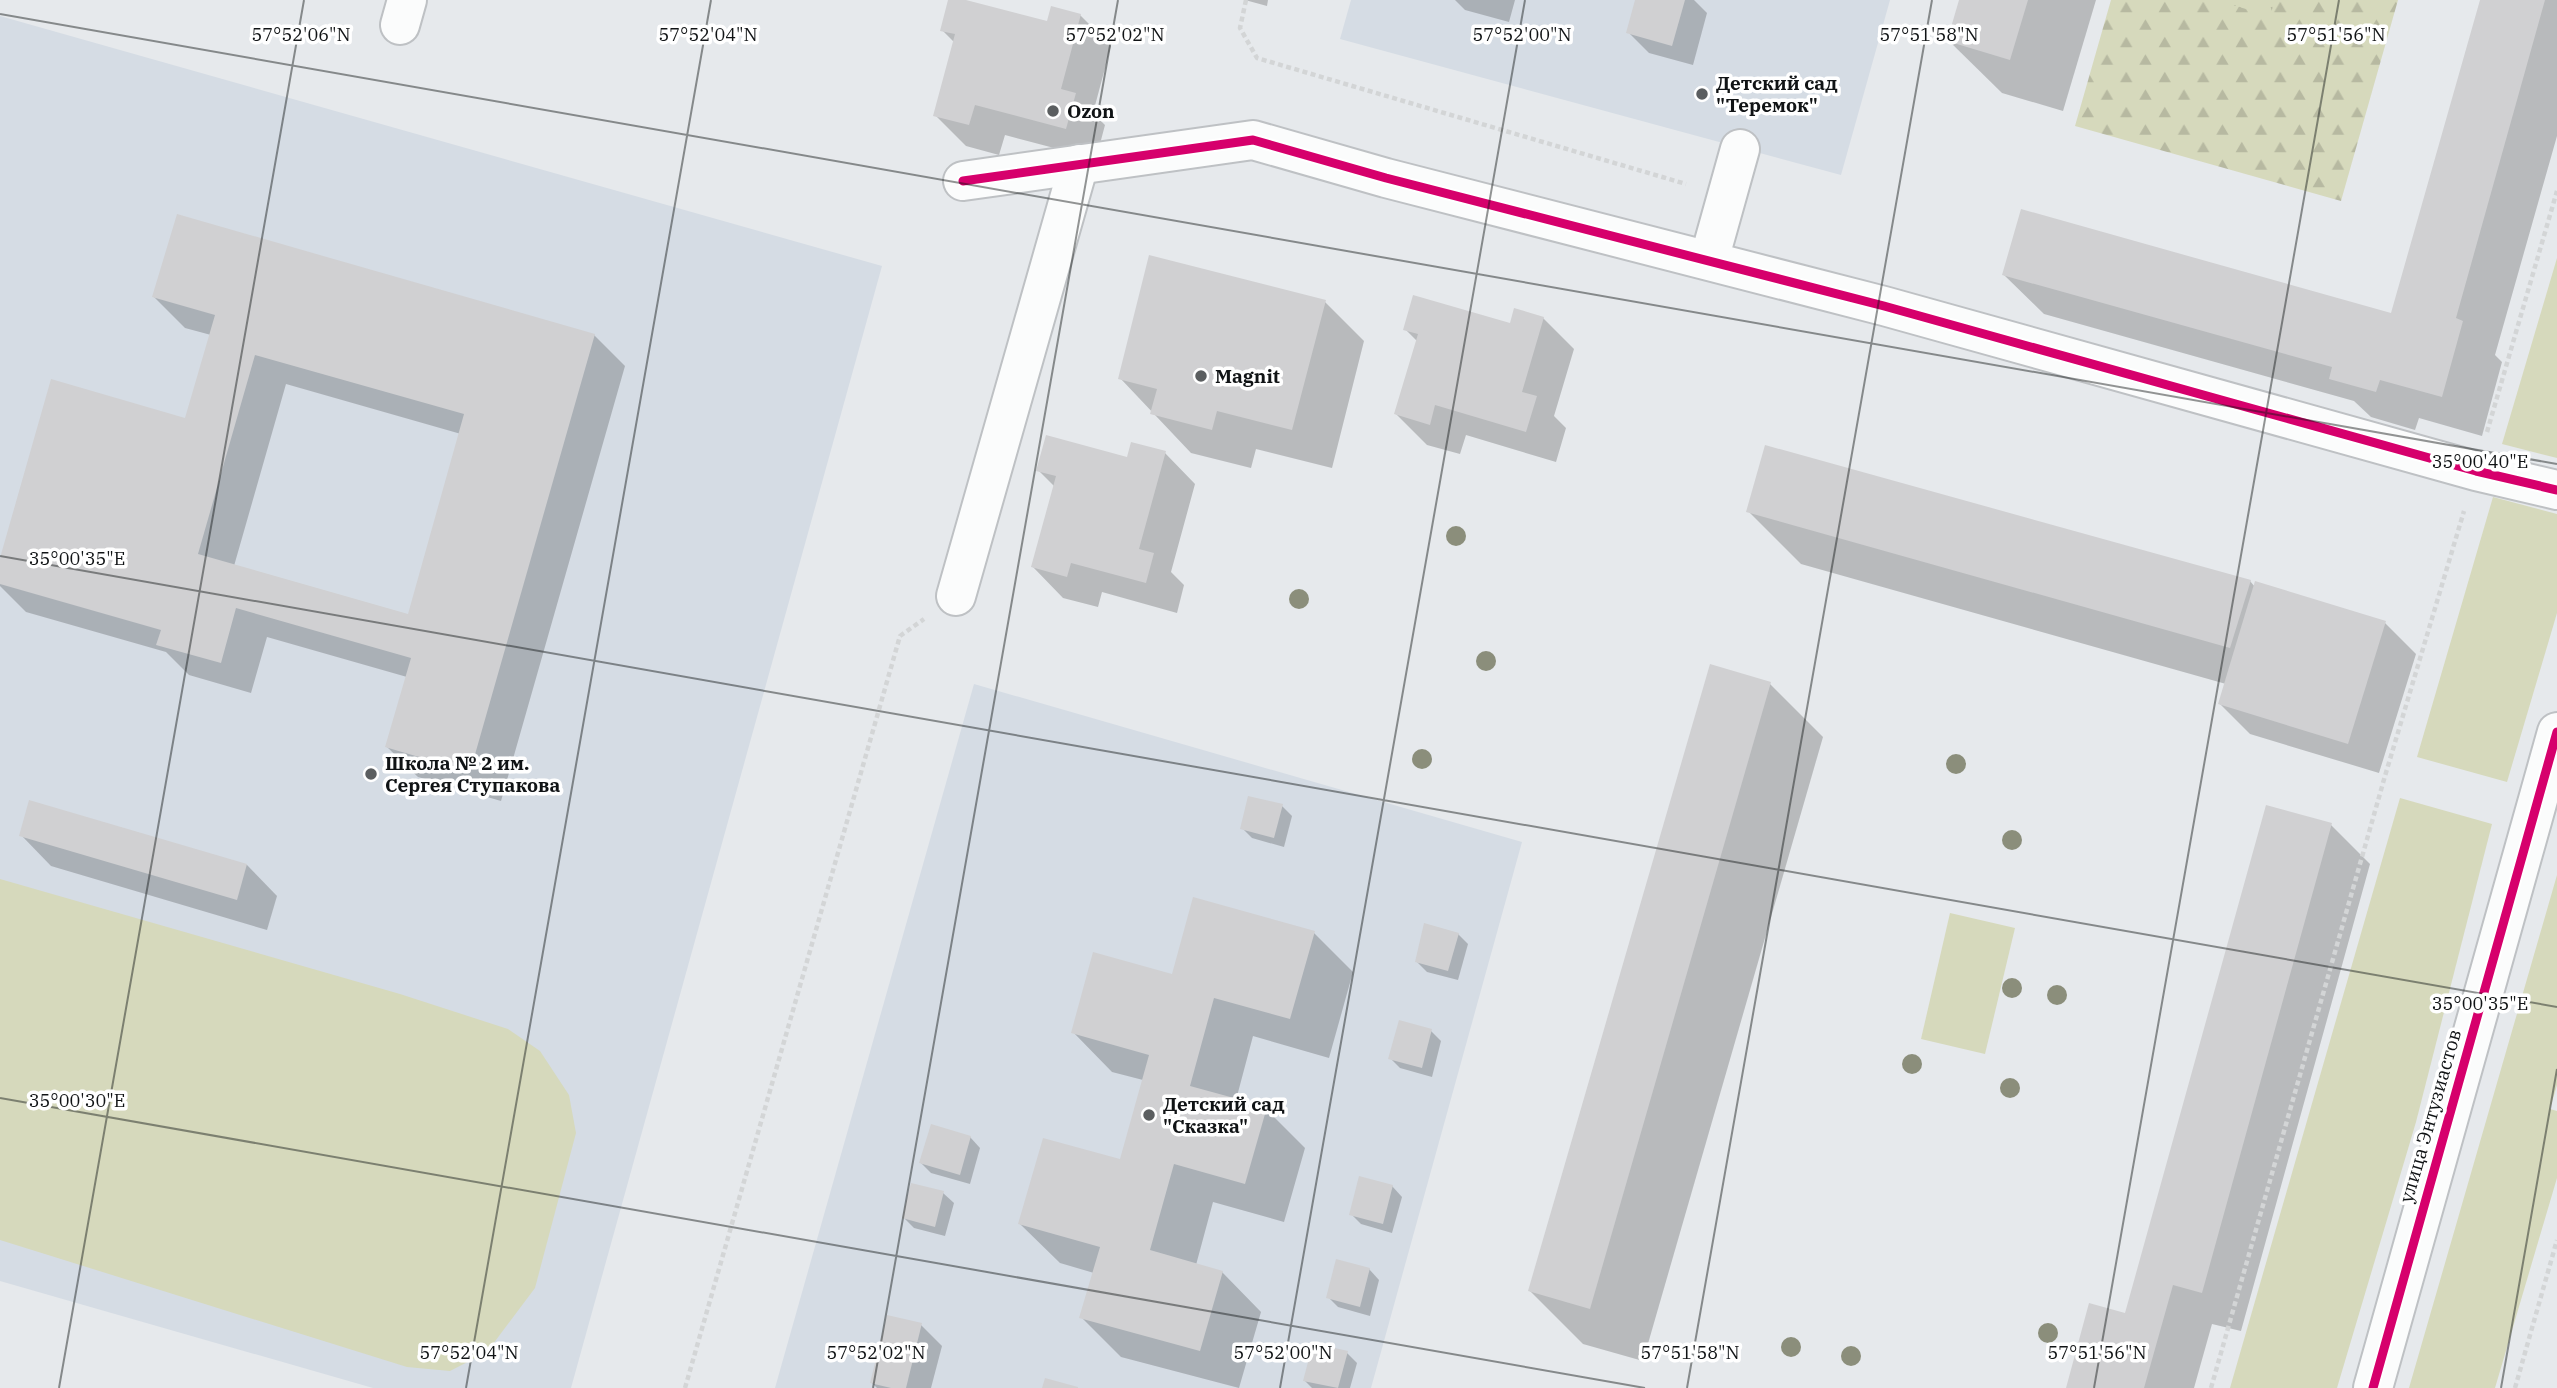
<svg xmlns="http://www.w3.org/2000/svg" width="2557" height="1388" viewBox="0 0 2557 1388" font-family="'IBM Plex Serif',serif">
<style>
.built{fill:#d5dce4}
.green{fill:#d6d9bc}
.forest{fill:url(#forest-firs)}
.park{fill:url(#park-tufts)}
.shadow{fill:#0003;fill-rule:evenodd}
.building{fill:#d0d0d2;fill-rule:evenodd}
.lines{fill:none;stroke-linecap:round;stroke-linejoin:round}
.minor-casing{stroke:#bec1c4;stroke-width:42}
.path{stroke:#d3d5d6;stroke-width:4.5;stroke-dasharray:5 3.5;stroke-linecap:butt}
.minor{stroke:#fbfcfc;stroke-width:38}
.cycleway-casing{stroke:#fff;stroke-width:13}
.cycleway{stroke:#d6006c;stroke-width:9}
.tree{fill:#8b8e7b}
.ticks{fill:none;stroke:#101315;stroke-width:2;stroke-opacity:0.45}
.poi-dot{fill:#5b5e60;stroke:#fff;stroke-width:2.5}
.labels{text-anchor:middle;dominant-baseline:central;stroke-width:7;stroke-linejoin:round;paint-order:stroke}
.poi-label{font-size:19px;font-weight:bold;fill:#101315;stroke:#fff;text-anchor:start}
.street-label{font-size:19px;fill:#101315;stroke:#fff}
.ticks-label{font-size:18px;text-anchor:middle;fill:#101315;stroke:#fff;stroke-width:7;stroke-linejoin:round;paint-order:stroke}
</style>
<defs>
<pattern id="forest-firs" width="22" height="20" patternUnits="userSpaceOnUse" patternTransform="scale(1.75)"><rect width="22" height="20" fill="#d6d9bc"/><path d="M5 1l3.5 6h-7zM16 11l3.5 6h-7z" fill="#b7b9a1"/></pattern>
<pattern id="park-tufts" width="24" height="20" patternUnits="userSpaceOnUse" patternTransform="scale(1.75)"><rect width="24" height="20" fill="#d6d9bc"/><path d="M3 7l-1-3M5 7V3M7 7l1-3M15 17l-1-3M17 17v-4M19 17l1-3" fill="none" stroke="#b7b9a1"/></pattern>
</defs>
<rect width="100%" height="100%" fill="#e6e9ec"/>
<g class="built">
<path d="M1351 0H1890L1841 175 1340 39Z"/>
<path d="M0 16 882 266 571 1388H373L0 1281Z"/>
<path d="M974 684 1522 842 1371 1388H775Z"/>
</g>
<g class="green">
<path d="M2557 258V458L2502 444Z"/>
<path d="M2493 497 2557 514V613L2507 782 2417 757Z"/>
<path d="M2400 798 2492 824 2416 1122 2337 1388H2230Z"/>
<path d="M2557 875V1085L2550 1109 2557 1111V1178L2495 1388H2409Z"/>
<path d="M0 879 400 994 508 1029 540 1051 569 1095 576 1133 535 1288 487 1352 450 1371 407 1367 0 1240Z"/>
<path d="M1950 913 2015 928 1985 1054 1921 1039Z"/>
</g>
<path class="forest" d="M2111 0H2398L2341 201 2075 126Z"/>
<path class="park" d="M2215 0H2275L2270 16Z"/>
<g class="shadow">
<path d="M950 0H959L1048 23 1080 15 1111 46 1093 113 1105 125 1096 159 1005 135 999 155 966 146 935 115 955 43 942 30Z"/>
<path d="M1245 0H1268L1267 6Z"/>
<path d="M1455 0H1515L1509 22 1465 10Z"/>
<path d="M1637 0H1694L1707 13 1693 65 1649 53 1628 32Z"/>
<path d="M1961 0H2096L2063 111 2002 93 1949 41Z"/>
<path d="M2482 0H2557V136L2495 355 2502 362 2482 436 2419 418 2415 430 2371 417 2354 401 2044 314 2004 275 2393 315Z"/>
<path d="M154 297 594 335 625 366 501 801 418 777 387 747 407 677 267 637 251 693 189 675 166 652 26 612 0 586V564L187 420 211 335 185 328ZM286 384 461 434 409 616 234 566Z"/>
<path d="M1325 302 1364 341 1332 468 1256 449 1251 468 1191 453 1120 378Z"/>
<path d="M1543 318 1574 349 1554 416 1566 428 1556 462 1466 435 1460 454 1427 445 1396 414 1417 341 1405 329 1511 325Z"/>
<path d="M1165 453 1195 484 1171 572 1184 585 1177 613 1102 592 1098 607 1063 598 1033 567 1055 487 1038 470Z"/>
<path d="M1748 511 2250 581 2255 587 2385 623 2416 654 2379 773 2250 734 2220 704 2226 684 1801 564Z"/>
<path d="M1770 684 1823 737 1643 1361 1583 1344 1530 1291Z"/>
<path d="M1282 806 1292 816 1284 847 1252 838 1242 828Z"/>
<path d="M2331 825 2370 864 2241 1331 2212 1324 2194 1388H2068L2126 1315Z"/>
<path d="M21 835 247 865 277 896 267 930 51 866Z"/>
<path d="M1314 933 1353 972 1329 1058 1253 1036 1236 1100 1266 1109 1305 1148 1284 1222 1213 1202 1196 1265 1222 1272 1261 1312 1239 1388 1121 1357 1081 1317 1094 1273 1060 1263 1020 1224 1121 1162 1143 1080 1112 1072 1073 1032 1173 976Z"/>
<path d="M1458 934 1468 944 1458 980 1427 972 1417 962Z"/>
<path d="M1431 1031 1441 1041 1432 1077 1400 1068 1390 1058Z"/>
<path d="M970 1137 980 1148 970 1184 931 1173 921 1163Z"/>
<path d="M1392 1186 1402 1197 1392 1233 1361 1224 1351 1214Z"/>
<path d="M943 1193 954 1203 945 1236 914 1228 904 1218Z"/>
<path d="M1369 1269 1379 1280 1370 1316 1338 1307 1328 1297Z"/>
<path d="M921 1325 942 1346 931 1388H877L872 1383Z"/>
<path d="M1347 1353 1357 1363 1350 1388H1312L1305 1381Z"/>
</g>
<g class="building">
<path d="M948 0H966L1047 21 1051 6 1081 14 1061 89 1076 93 1066 129 975 105 969 125 933 116 955 34 940 31Z"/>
<path d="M1635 0H1685L1672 46 1626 33Z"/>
<path d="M1959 0H2028L2010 60 1947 41Z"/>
<path d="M2480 0H2545L2456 318 2463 321 2442 397 2380 380 2376 392 2329 379 2332 367 2002 275 2021 209 2391 313Z"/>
<path d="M177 214 595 334 470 772 385 747 411 658 236 608 221 663 156 645 161 630 0 584V558L51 379 185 418 215 315 152 297ZM255 355 464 414 408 614 198 554Z"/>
<path d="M1149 255 1326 300 1292 430 1217 411 1212 430 1150 414 1157 389 1118 379Z"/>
<path d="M1413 295 1510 323 1514 308 1544 317 1522 392 1537 396 1526 432 1435 405 1430 425 1394 414 1418 334 1403 330Z"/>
<path d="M1046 435 1127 457 1131 442 1166 451 1139 549 1154 553 1146 583 1071 563 1067 577 1031 567 1056 476 1036 471Z"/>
<path d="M1765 445 2251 580 2230 648 1746 512Z"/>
<path d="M2255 581 2386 621 2348 744 2218 704Z"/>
<path d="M1710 664 1771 682 1590 1309 1528 1291Z"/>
<path d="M1248 796 1283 804 1274 838 1240 829Z"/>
<path d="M29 800 247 864 237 900 19 836Z"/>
<path d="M2266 805 2332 823 2202 1293 2173 1285 2144 1388H2066L2089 1303 2125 1313Z"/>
<path d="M1193 897 1315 931 1290 1019 1214 998 1190 1086 1267 1107 1245 1184 1174 1164 1150 1250 1223 1271 1200 1351 1079 1318 1100 1247 1018 1224 1043 1138 1120 1159 1149 1055 1071 1033 1093 952 1172 974Z"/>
<path d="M1424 923 1459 933 1448 971 1415 962Z"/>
<path d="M1399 1020 1432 1029 1422 1068 1388 1059Z"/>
<path d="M931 1124 971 1136 960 1175 919 1163Z"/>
<path d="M1359 1176 1393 1185 1383 1224 1349 1215Z"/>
<path d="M911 1183 944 1191 935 1227 902 1218Z"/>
<path d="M1336 1259 1370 1268 1360 1307 1326 1298Z"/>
<path d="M887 1315 922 1323 906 1388H891L870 1383Z"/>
<path d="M1313 1343 1348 1351 1338 1388 1303 1381Z"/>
<path d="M1045 1378 1078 1387V1388H1042Z"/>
</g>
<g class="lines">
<defs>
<g id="minor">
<path d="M400 25 407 0"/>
<path d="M963 181 1253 140 1386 178 1884 306 2476 471 2557 490"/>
<path d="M1709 260 1740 149"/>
<path d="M956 596 1079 164"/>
<path d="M2373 1388 2557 732"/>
</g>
</defs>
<use href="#minor" class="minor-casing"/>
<g class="path">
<path d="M1246 0 1240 28 1257 58 1686 184"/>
<path d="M2487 432 2557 191"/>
<path d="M685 1388 900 636 924 619"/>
<path d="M2211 1388 2385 776 2464 511"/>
<path d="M2515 1388 2557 1240"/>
</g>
<use href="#minor" class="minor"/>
<defs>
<g id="cycleway">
<path d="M963 181 1253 140 1386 178 1884 306 2476 471 2557 490"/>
<path d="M2373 1388 2557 732"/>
</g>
</defs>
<use href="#cycleway" class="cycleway-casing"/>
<use href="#cycleway" class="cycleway"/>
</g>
<g class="tree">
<circle cx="1456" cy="536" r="10"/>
<circle cx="1299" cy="599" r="10"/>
<circle cx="1486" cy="661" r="10"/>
<circle cx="1422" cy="759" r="10"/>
<circle cx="1956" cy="764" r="10"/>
<circle cx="2012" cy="840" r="10"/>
<circle cx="2012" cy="988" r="10"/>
<circle cx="2057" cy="995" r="10"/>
<circle cx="1912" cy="1064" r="10"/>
<circle cx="2010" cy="1088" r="10"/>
<circle cx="2048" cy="1333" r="10"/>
<circle cx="1791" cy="1347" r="10"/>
<circle cx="1851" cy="1356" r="10"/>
</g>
<path class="ticks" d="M0 14 2557 464M0 556 2557 1007M0 1098 1645 1388M59 1388 304 0M466 1388 711 0M873 1388 1118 0M1280 1388 1525 0M1687 1388 1932 0M2094 1388 2339 0M2501 1388 2557 1069"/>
<g class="poi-dot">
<circle cx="1702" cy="94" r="7"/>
<circle cx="1053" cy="111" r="7"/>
<circle cx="1201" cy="376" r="7"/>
<circle cx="371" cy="774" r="7"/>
<circle cx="1149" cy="1115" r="7"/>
</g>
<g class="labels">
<g class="poi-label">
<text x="1716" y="83">Детский сад<tspan x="1716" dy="22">"Теремок"</tspan></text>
<text x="1067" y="111">Ozon</text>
<text x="1215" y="376">Magnit</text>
<text x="385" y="763">Школа № 2 им.<tspan x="385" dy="22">Сергея Ступакова</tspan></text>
<text x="1163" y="1104">Детский сад<tspan x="1163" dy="22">"Сказка"</tspan></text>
</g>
<g class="street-label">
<text transform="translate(2430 1116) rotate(-74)">улица Энтузиастов</text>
</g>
</g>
<g class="ticks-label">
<text x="301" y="41">57°52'06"N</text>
<text x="708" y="41">57°52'04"N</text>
<text x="1115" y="41">57°52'02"N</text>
<text x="1522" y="41">57°52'00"N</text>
<text x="1929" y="41">57°51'58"N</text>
<text x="2336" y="41">57°51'56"N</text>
<text x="2480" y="468">35°00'40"E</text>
<text x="77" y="565">35°00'35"E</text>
<text x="2480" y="1010">35°00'35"E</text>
<text x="77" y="1107">35°00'30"E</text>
<text x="469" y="1359">57°52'04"N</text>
<text x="876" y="1359">57°52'02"N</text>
<text x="1283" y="1359">57°52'00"N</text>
<text x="1690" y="1359">57°51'58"N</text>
<text x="2097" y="1359">57°51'56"N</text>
</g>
</svg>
